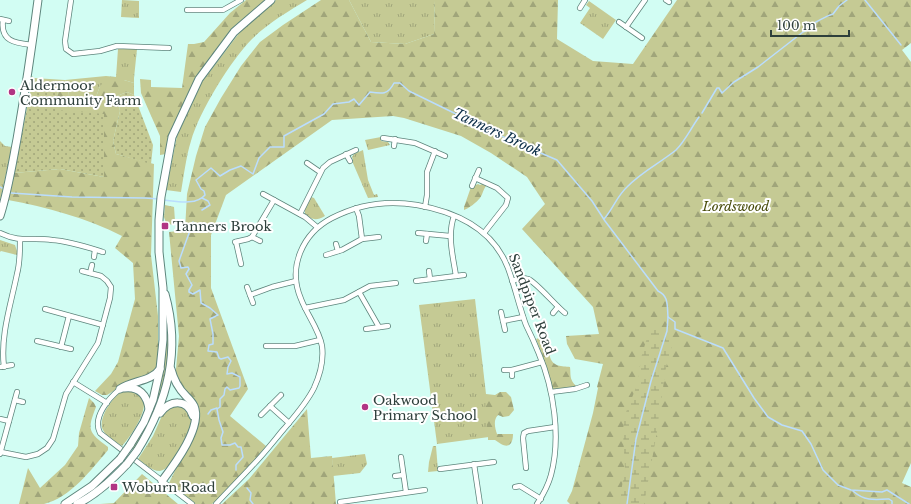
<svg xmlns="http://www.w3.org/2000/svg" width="911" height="504" viewBox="0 0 911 504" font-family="'Libre Baskerville',serif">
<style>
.grass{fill:url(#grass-tufts)}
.forest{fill:url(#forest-firs)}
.wetland{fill:url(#wetland-marsh)}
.garden{fill:url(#garden-dots)}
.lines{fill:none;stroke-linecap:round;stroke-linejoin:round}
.stream{stroke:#baddfe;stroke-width:1.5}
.street-casing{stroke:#5d857c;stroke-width:6}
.secondary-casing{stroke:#5d857c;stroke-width:9}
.street{stroke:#fff;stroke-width:4.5}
.secondary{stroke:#fff;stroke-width:7}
.secondary-bridge-casing{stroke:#5d857c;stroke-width:9;stroke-linecap:butt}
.secondary-bridge{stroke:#fff;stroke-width:7}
.poi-dot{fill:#b13483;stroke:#fff;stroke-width:1.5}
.labels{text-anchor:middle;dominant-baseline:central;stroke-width:4;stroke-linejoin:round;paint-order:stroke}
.poi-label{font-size:13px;fill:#2e3f3b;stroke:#fff;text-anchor:start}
.park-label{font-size:13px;font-style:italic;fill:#484c0b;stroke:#fff}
.street-label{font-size:13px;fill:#2e3f3b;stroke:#fff}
.water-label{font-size:14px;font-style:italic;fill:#0c2e48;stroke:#fff}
</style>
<defs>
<pattern id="grass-tufts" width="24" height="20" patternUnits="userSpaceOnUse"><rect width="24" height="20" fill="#c5ca94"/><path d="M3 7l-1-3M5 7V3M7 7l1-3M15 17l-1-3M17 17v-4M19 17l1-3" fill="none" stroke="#a0a57a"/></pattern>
<pattern id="forest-firs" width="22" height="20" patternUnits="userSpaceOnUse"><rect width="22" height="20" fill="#c5ca94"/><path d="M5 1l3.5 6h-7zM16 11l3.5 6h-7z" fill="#a0a57a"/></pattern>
<pattern id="wetland-marsh" width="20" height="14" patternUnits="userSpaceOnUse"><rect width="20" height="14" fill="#c5ca94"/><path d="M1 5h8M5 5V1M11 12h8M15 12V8" fill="none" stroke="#a0a57a"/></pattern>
<pattern id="garden-dots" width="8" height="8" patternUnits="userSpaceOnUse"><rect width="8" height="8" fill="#c5ca94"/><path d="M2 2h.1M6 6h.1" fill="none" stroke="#a0a57a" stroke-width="1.8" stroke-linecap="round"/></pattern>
</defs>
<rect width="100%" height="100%" fill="#d2fdf3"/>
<g class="grass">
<path d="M122 0 139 1V18L121 17Z"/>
<path d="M276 0H307C289 11 268 23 252 39 231 60 199 112 191 141 186 157 184 175 181 192L166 190 177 136 202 82 243 28Z"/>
<path d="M349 0H435L434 34 405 44 371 42Z"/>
<path d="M589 1 616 20 603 39 580 23 590 8 586 5Z"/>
<path d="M118 49H137L134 78V83L124 80 100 86 96 97C85 100 79 100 69 96L68 88 65 80 106 76 116 77Z"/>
<path d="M381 137V141L388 142 390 145 368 150 365 140Z"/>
<path d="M0 141 5 146 12 147 0 201Z"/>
<path d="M363 150 368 180 374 195 377 194 378 197 368 198 352 161 353 160 352 157 354 154Z"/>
<path d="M311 197 314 198 325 216C316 221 312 220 305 214V209Z"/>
<path d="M165 205 174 207 175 221 173 225 166 223 164 217Z"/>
<path d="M0 240 15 245 17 251V255L1 251 0 252Z"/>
<path d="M475 299 486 394 489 437 437 444 419 305Z"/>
<path d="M166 309 168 328 169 352 164 383 149 426 134 450 131 448C139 432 150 415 156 398 166 369 165 339 166 309Z"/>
<path d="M124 390 139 393C141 396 144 400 144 404 144 417 130 437 122 446 116 442 106 437 103 430 97 418 114 395 124 390Z"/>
<path d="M173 405 184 407C186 410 190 414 191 417 194 429 172 470 160 471 151 471 145 464 138 459L153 436 164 411Z"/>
<path d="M433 446H436L438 471 428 472 429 462Z"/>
<path d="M365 454 367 464 360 473 333 476 332 458Z"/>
</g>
<g class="forest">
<path d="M246 0H268L233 30 198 74 182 109 166 154 160 155V136L141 93 140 79 151 80V87L182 88 188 44H194L204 42 230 13Z"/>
<path d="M321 0H349L371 42 405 44 434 34 435 0H558L557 39 593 61 633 64 677 0H911V43L902 50 911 62V463L902 483 911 487V504H570L567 501 572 491 593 413 598 388 597 387 603 364 575 359 567 344 566 336 599 334 593 307 522 229 545 204 527 177 491 153 461 136 404 118 393 116 332 120 226 195 211 235V288L248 389 230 416 266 446 239 479 212 504H195L169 483 196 428 183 390 176 375V369L179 336 169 232 185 230 187 194 196 156 205 127 221 98 241 66 260 42 283 25Z"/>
<path d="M32 76 34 78 65 80 68 88 69 96C79 100 85 100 96 97L100 86 109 78 124 80 134 83V95L127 92 117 96 120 111 113 141 116 154 154 164 151 255 158 316V366L154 372 125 384 107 395H102L95 391 111 374 118 362 135 299 133 263 115 248 122 236C87 218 46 207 8 200L14 173 60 169 104 177 55 110 58 89 31 88Z"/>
<path d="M478 184 480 185 482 184 486 186C483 190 482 196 480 198 477 202 468 209 464 210V207L471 187Z"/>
<path d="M539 338C541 343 546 344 548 348 550 351 549 354 550 357 553 367 562 366 570 367 571 375 569 379 576 386L563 389H552L542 354 536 339Z"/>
<path d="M500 392H506L511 397 514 410 509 416 503 417 498 415C493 420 495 428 497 434H513C513 442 510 449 501 444 499 443 497 441 495 440 493 440 490 440 488 440V431L485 418 486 394 495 395Z"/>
<path d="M89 398 94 403 96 407C87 430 88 432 108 447V450C92 469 70 498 44 504 37 504 27 504 19 504L28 468 40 488 65 465 78 446 79 433Z"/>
<path d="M307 409 311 458 332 456 336 504H222L249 479Z"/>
<path d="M142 474 178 504H100L114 503Z"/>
</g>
<path class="wetland" d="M655 329 661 331 673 342 666 367 658 422 657 432 644 504H619L625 468 623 433 624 417 638 383 641 358 646 341 649 333Z"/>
<g class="garden">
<path d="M31 88 58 89 56 110 104 114V177L60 169 14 173Z"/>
<path d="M127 92 134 95 153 145 151 164 116 154 113 141 120 111 117 96Z"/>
</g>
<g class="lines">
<g class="stream">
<path d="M865 0 901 45"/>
<path d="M702 113 717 88H719L722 93 734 82 758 67 803 32C809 31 811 25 816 22 822 19 826 16 833 14L839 6 847 0"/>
<path d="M0 187 2 188"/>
<path d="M11 193 72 197 145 198 159 199"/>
<path d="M163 200C175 201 196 206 205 195L204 191 201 189 196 180 211 168 220 176 230 170 241 166 253 174 259 158 270 147H284V136L324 114 333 104 349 102 354 99 359 105 370 92C382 94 388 95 394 83H400L409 91 499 135 557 160 592 201 605 221 658 291C669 296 667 306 668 317L675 322V329L723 348 754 398 768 417 782 425 802 431 811 444 823 470 838 485 851 490 882 492 887 490 909 504"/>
<path d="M202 210 210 205 208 201 202 198"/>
<path d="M604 219C613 209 617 196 627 187 641 172 660 163 676 150 685 141 691 128 699 117"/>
<path d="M193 222 179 261 181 268 188 267 189 269 186 274 192 285 189 290V292L193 294 200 290 201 303 210 308 218 315 210 319 213 334V344L209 345 208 351 217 352 219 358 221 359 228 357 231 361 228 367 227 374 232 373 240 377V386L239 388 230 390 227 387 225 389 224 395 220 399V407L217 409 219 420 223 432 221 438 222 445H230L235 443 238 447H241L243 457 236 465V470"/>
<path d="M208 414 211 410 217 408"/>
<path d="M247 488 251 493 250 500 253 504"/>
<path d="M853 491C864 501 874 500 889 499L892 501V504"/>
<path d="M627 504 636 439 651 381 667 331 668 317"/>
</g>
<defs>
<g id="street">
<path d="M71 0 65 41 66 49 73 54 100 51 117 46 169 48"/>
<path d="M666 0 669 2"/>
<path d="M580 8 585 0"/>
<path d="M187 10H223L241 0"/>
<path d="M0 19 9 21"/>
<path d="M3 20C0 42 16 43 32 45"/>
<path d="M619 22 642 38"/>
<path d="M626 27 645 0"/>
<path d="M383 138 415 143 445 156"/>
<path d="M394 146 395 139"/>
<path d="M346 154 350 161"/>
<path d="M307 163 320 172"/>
<path d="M475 178 497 188 508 198 506 205 484 233"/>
<path d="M472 186 479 170"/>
<path d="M263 194 305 217 317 227"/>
<path d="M425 207 427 195V172L435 151"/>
<path d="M356 208 359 216 362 239"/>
<path d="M300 214 323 168 330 162 356 150"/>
<path d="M454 216C447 236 453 256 456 276"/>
<path d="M0 233C20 243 31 237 52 240 69 241 87 247 103 252"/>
<path d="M418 233 450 236"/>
<path d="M252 237 260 241"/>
<path d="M426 241 427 234"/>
<path d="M235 242 248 239 252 237 274 200"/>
<path d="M236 242 241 264"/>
<path d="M336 244 338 251"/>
<path d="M326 255 342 250 362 239 379 237"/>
<path d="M94 257 95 250"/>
<path d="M429 271 430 279"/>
<path d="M90 273 92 265"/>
<path d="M416 281 464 275"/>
<path d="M512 281C517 279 522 277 528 279 535 281 556 306 565 313"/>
<path d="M247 287 253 303"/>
<path d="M359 292 379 327"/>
<path d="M250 295 272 287 296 281"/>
<path d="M305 308 344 300 370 286 396 283"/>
<path d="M45 309 103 325"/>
<path d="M501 312 505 330"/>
<path d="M553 313 558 307"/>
<path d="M503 321 523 317"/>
<path d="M366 329 388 326"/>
<path d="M37 341 71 349"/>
<path d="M266 346H295L320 340"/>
<path d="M61 347 69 316"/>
<path d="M0 367 12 365"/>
<path d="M4 367C0 336 11 304 17 274 20 263 20 252 20 240"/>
<path d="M504 370H512L542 362"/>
<path d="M512 370V376"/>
<path d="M73 382 107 403"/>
<path d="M120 389C109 398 92 417 100 433L192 504"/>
<path d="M551 392 575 389 587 385"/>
<path d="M15 400 23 402"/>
<path d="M270 406 289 423"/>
<path d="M261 415 281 395"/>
<path d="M0 419 9 421"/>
<path d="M1 452 26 457 38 454 47 448 53 439 66 394 98 343 110 298 111 287 107 281 101 276 82 271"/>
<path d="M0 454 17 392"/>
<path d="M401 457 406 492"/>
<path d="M474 464 480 504"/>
<path d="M526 468 523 438 524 433 528 431 555 427"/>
<path d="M440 469 494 462"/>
<path d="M395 476 403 475"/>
<path d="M515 487 520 486 541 499"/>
<path d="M340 502 425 490"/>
<path d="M216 504C228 491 240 479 252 466 263 455 273 442 283 430 294 417 306 404 314 388 320 375 324 361 322 346 319 329 307 315 301 299 287 267 303 233 332 218 359 204 388 200 417 205 457 212 493 229 508 268 515 287 519 306 526 325 531 335 535 344 539 354 554 389 561 438 551 475 548 486 543 495 537 504"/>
</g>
<g id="secondary">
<path d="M0 216C8 191 12 165 17 139 25 93 32 46 38 0"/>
<path d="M124 388C139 386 147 395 149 409"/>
<path d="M120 389C133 380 151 382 160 369"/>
<path d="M160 413C170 400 187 398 193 416"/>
<path d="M130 445 144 422 153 400 160 369 163 340V288L159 252V220L161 197 172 137 199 79 234 32 271 0"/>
<path d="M137 451C168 401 181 351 165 294"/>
<path d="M162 481C174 465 203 427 194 406 192 402 189 399 186 396 178 388 174 381 171 369"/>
<path d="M65 504 92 486 120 459"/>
<path d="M77 504C96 495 112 480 127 464"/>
</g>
</defs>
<use href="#street" class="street-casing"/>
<use href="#secondary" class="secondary-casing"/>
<use href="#street" class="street"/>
<use href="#secondary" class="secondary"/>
<defs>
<g id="secondary-bridge">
<path d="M120 459 130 445"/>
<path d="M127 464 137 451"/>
</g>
</defs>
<use href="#secondary-bridge" class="secondary-bridge-casing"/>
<use href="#secondary-bridge" class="secondary-bridge"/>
</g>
<g class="poi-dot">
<circle cx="12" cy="92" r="4"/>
<rect x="161" y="222" width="8" height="8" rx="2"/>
<circle cx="365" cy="407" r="4"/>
<rect x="110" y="483" width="8" height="8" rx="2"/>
</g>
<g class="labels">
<g class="poi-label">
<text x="20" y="85">Aldermoor<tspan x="20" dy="15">Community Farm</tspan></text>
<text x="173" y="226">Tanners Brook</text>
<text x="373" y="400">Oakwood<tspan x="373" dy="15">Primary School</tspan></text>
<text x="122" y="487">Woburn Road</text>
</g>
<g class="park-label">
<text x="736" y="206">Lordswood</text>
</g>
<g class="street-label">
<text transform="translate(532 304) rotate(69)">Sandpiper Road</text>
</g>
<g class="water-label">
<text transform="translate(497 132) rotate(25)">Tanners Brook</text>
</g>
</g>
<path d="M771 30v6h78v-6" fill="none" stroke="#2e3f3b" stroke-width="2"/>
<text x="777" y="30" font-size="12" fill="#2e3f3b" stroke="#ffffff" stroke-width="3" paint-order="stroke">100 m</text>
</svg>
